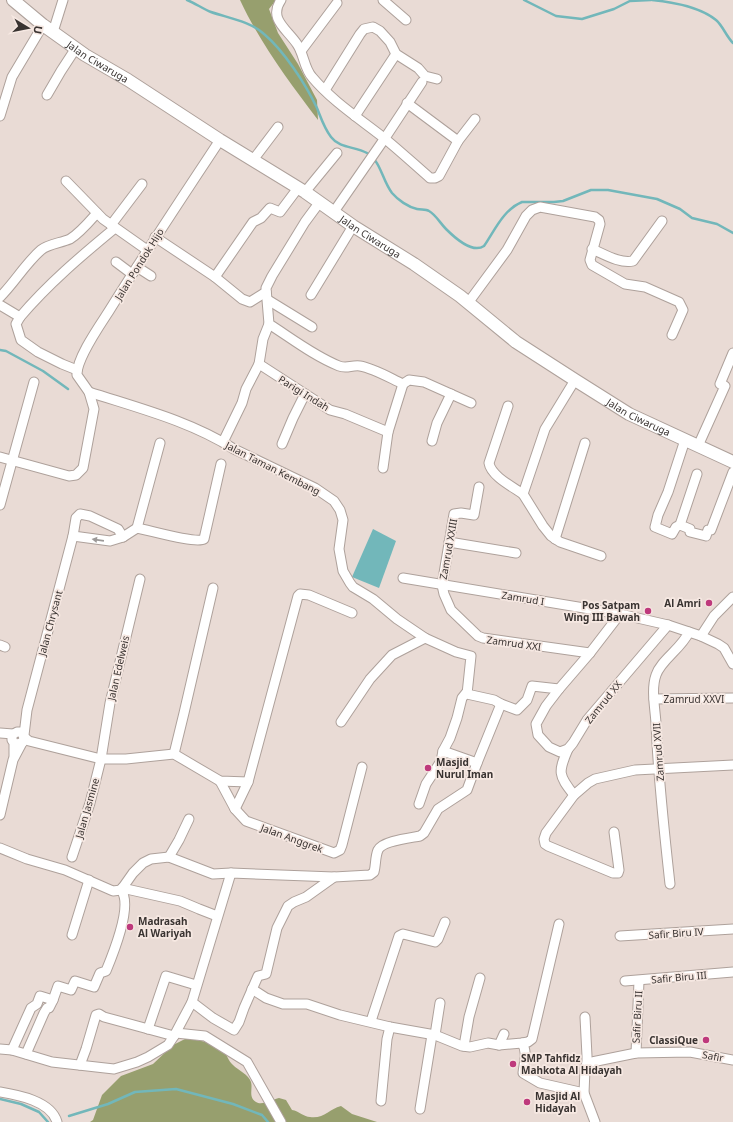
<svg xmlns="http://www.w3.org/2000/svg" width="733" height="1122" viewBox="0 0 733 1122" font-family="'Noto Sans',sans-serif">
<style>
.forest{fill:#979f6e}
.water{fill:#72b7ba}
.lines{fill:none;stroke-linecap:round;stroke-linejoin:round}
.stream{stroke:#72b7ba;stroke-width:2.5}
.minor-casing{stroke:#aea19b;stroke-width:11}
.tertiary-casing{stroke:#aea19b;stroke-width:14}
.minor{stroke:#fff;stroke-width:9}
.tertiary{stroke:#fff;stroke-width:12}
.oneway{fill:#9c9998}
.poi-dot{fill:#be397c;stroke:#f6e8e2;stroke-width:1.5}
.labels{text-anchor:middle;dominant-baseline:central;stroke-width:3.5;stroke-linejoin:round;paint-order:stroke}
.street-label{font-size:10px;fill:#393331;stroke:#f6e8e2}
.poi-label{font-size:10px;font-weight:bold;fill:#393331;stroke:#f6e8e2;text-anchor:start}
</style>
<rect width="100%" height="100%" fill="#e9dbd5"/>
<g class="forest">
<path d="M240 0H276L269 9 278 33 298 64 317 100 318 120C289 82 260 43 240 0Z"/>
<path d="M185 1039C195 1039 217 1043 223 1050 227 1054 228 1061 233 1065 238 1070 249 1075 251 1082 253 1089 248 1097 256 1102 262 1106 273 1099 279 1098L286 1100 292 1110C299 1111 304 1117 310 1117 324 1119 329 1109 341 1106L352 1114 377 1122H90L93 1120 102 1095 121 1076 153 1064 173 1045Z"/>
</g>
<path class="water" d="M373 529 396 541 379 588 352 577Z"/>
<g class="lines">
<g class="stream">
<path d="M187 0C195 3 203 9 211 12 228 18 250 21 264 34 284 51 305 83 317 108 321 118 324 128 331 137 340 149 355 146 367 153 381 161 382 180 392 193 398 200 408 207 417 209 421 210 426 209 429 211 436 215 440 223 446 229 454 237 472 254 484 246 495 230 503 210 522 202H554L563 201 591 190H608L657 199 680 209 692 218 717 224 733 233"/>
<path d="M524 0 556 16 582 19 614 9 630 1 651 0"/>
<path d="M652 0C672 2 700 7 716 20 723 26 726 36 733 43"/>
<path d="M0 350 6 351 43 371 68 389"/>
<path d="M0 1099 21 1104 39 1112 48 1122"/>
<path d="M69 1116 108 1104 135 1092 176 1089 233 1104 262 1115 268 1122"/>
</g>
<defs>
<g id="minor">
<path d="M281 0C268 19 287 29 297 44 304 54 304 68 312 77 332 101 360 119 384 138 400 151 415 165 430 178H435L439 176 458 141 475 119"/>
<path d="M383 0 406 20"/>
<path d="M53 32 63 0"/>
<path d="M301 51 337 3"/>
<path d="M325 90 360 34 364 29 373 27 380 31 390 42 396 54 418 68 425 76 437 79"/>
<path d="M47 95 61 71 76 48"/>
<path d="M407 103 458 141"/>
<path d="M0 116 12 77 43 25"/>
<path d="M355 116 396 54"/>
<path d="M253 160 278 127"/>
<path d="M66 181 103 219 147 250"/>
<path d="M305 192 337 153"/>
<path d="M319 203 305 222 272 276 266 288 269 324C291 338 314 356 339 366 347 369 351 365 360 366 373 368 390 378 403 384L409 380 424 382 471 403"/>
<path d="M333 213 385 138 422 82"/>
<path d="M111 225 142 184"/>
<path d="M155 237 215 277 242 299 250 302 266 292"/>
<path d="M592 249C604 254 620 264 633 261L662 221"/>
<path d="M116 262 132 274"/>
<path d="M137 267 151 276"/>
<path d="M215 277 253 222 261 218 270 208 280 212 298 188"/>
<path d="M311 295 353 226"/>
<path d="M0 297C15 282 25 264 41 250 48 244 61 243 70 239 80 233 89 222 97 213"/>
<path d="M268 300 312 327"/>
<path d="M468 303 507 250 526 216 532 210 540 207 595 217 599 220 600 224 590 260 592 265 625 284 645 287 679 302 683 310 672 335"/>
<path d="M0 305 20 317 16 324 21 340 38 352 62 364 77 370"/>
<path d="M20 317C48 284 81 256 115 228"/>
<path d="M269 324 263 339 259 364 330 410 345 414 388 432 403 384"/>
<path d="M575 380 545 429 523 494 543 526 551 536 560 542 601 556"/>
<path d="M89 392C138 408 190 421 234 449L315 488 334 501 340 510 343 520 339 549 343 571 350 583 353 587 373 599 397 619 425 638 456 652 471 656 467 694 494 700 501 704 517 710 527 700 532 686 559 689"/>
<path d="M508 406 489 463C491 476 513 487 523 494"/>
<path d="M432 441 437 423 451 394"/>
<path d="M223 442 242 403 246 389 259 364"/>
<path d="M282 444 293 418 305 394"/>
<path d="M698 446 725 386 720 384 733 353"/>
<path d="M0 457 69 476 76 475 83 468 94 409 89 392 77 375C76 359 100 325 109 311 145 253 183 196 220 140"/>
<path d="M383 468 388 432"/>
<path d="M697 474 680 525 690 529V532L706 536 708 530H711L733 472"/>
<path d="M479 487 474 515 461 513 454 514 442 585 444 594 451 610 478 636 483 638 590 653"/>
<path d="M0 505 34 382"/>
<path d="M680 525 676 527 672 534 655 527 658 515 668 492 685 440"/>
<path d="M137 528C149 530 196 544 204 539L221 464"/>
<path d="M137 528 160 443"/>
<path d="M73 536 110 541 123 537 137 528"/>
<path d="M555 539 585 443"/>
<path d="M449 542 516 553"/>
<path d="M403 578 620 614 668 625 701 636 718 644 724 648 733 664"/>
<path d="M620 614 590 653 559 689 546 706 536 724 538 735 549 747 560 752 568 749 573 743 587 720 668 625"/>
<path d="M701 636 714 616 733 597"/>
<path d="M0 645 5 647"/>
<path d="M654 699 733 698"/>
<path d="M341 722 370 679 392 655 425 638"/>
<path d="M0 733 13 734"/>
<path d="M24 735 27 710 73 536 76 518 80 514 90 516 118 529 123 537"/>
<path d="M24 737 29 741 101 759H126L174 754 220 781 248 782"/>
<path d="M568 749C558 772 558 775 574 795"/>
<path d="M443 751 477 763"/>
<path d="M174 754 184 713 213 588"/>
<path d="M14 757V743L12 740V735L17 732H21L24 737 23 742 18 744 14 743"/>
<path d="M220 781 235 809 246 821 334 853 340 850 342 845 362 767"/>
<path d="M419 804 426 784 441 761 443 751 450 738 457 718 462 698 466 693"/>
<path d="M235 809 248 782 298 596 300 594 309 595 352 613"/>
<path d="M0 815 13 760 22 743"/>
<path d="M614 832 619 870 618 873H613L548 846 545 844 544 839 546 833 574 795 588 783 595 779 635 770 733 765"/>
<path d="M0 848 27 859 65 870 113 891 121 890 133 873 143 863 151 859 169 857 213 874 231 873 334 877 370 875 374 872C376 865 375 857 378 850 382 841 410 838 420 836L424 833 438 809 467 790 477 763 501 704"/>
<path d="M72 857 90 803 101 759 110 703 140 579"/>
<path d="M169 857 179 840 189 819"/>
<path d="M670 884C664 830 658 777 656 723 655 708 651 689 656 675 661 660 681 649 689 632"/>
<path d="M122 888 180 901 199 909 217 916"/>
<path d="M72 935 89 880"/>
<path d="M620 936 733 929"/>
<path d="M625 981 733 972"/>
<path d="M252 989 266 998 283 1004H307L340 1015 390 1027 435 1035 462 1046 470 1047 488 1043 499 1045 522 1043 528 1042 532 1039 559 924"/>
<path d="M192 1002 231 873"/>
<path d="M585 1017 587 1056V1063L585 1069 584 1093 595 1122"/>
<path d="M371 1021 399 936 403 934 435 942 438 939 445 922"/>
<path d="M148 1029 166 976 196 985"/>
<path d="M176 1033 205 1036 247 1062 281 1122"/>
<path d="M435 1035 440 1003"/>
<path d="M522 1043C528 1053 524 1062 523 1073L540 1083 584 1093"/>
<path d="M499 1045 504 1034"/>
<path d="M464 1046 469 1017 480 978"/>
<path d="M0 1049 12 1050 52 1062 114 1069 137 1062 148 1057 168 1045 174 1036 192 1002 213 1018 234 1030 239 1022 244 1008 258 976 266 974 277 928 288 906 294 902 306 897 334 877"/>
<path d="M12 1050 31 1008 37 1004 40 996 53 1000 58 986 71 990 75 981 94 987 100 973 106 971C113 954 133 905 121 890"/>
<path d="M636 1053 639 981"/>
<path d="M26 1054 44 1013 47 1008H49L53 1000"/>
<path d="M587 1063 636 1053 690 1052 733 1060"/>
<path d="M80 1065 86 1049 96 1015 99 1014 104 1017 174 1036"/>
<path d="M0 1092C18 1095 51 1101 57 1122"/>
<path d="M381 1101 387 1039 390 1027"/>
<path d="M420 1109 432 1035"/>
</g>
<g id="tertiary">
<path id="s1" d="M13 0 43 25 85 55 128 80 220 140 305 192 353 226 414 264 460 296 516 342 575 380 629 414 733 462"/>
</g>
</defs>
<use href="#minor" class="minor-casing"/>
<use href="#tertiary" class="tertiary-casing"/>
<use href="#minor" class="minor"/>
<use href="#tertiary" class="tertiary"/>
</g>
<defs><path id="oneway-solid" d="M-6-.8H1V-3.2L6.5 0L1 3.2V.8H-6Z"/></defs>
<use class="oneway" href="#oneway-solid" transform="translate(98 540) rotate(-172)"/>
<g class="poi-dot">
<circle cx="709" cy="603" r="4"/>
<circle cx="648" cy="611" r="4"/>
<circle cx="428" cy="768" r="4"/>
<circle cx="130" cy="927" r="4"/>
<circle cx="706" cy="1040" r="4"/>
<circle cx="513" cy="1064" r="4"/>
<circle cx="527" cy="1102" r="4"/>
</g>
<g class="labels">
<g class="street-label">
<text stroke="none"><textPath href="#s1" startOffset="105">Jalan Ciwaruga</textPath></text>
<text stroke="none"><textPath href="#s1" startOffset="429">Jalan Ciwaruga</textPath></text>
<text transform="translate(139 264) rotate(-58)">Jalan Pondok Hijo</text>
<text transform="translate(304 393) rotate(32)">Parigi Indah</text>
<text stroke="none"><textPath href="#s1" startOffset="753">Jalan Ciwaruga</textPath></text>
<text transform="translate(273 468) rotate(27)">Jalan Taman Kembang</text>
<text transform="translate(448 549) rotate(-80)">Zamrud XXIII</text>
<text transform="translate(523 598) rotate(9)">Zamrud I</text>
<text transform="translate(50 623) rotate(-75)">Jalan Chrysant</text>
<text transform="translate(514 643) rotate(8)">Zamrud XXI</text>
<text transform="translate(118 668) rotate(-77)">Jalan Edelweis</text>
<text x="694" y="699">Zamrud XXVI</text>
<text transform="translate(603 702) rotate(-51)">Zamrud XX</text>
<text transform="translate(658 752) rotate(-94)">Zamrud XVII</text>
<text transform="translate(87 808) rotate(-74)">Jalan Jasmine</text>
<text transform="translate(292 838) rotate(20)">Jalan Anggrek</text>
<text transform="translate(676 933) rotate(-4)">Safir Biru IV</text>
<text transform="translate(679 977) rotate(-5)">Safir Biru III</text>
<text transform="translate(637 1017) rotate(-87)">Safir Biru II</text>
<text transform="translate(713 1056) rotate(10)">Safir</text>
</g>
<g class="poi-label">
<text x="701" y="603" text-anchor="end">Al Amri</text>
<text x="640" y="605" text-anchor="end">Pos Satpam<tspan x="640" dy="12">Wing III Bawah</tspan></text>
<text x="436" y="762">Masjid<tspan x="436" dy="12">Nurul Iman</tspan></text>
<text x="138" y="921">Madrasah<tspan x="138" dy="12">Al Wariyah</tspan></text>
<text x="698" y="1040" text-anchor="end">ClassiQue</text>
<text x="521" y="1058">SMP Tahfidz<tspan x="521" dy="12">Mahkota Al Hidayah</tspan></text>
<text x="535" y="1096">Masjid Al<tspan x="535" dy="12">Hidayah</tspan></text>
</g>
</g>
<g transform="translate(28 28) rotate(100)" stroke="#f6e8e2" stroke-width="3" paint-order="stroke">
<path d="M0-3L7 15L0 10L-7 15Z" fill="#393331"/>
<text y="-6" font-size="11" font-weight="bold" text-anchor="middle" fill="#393331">U</text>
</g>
</svg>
